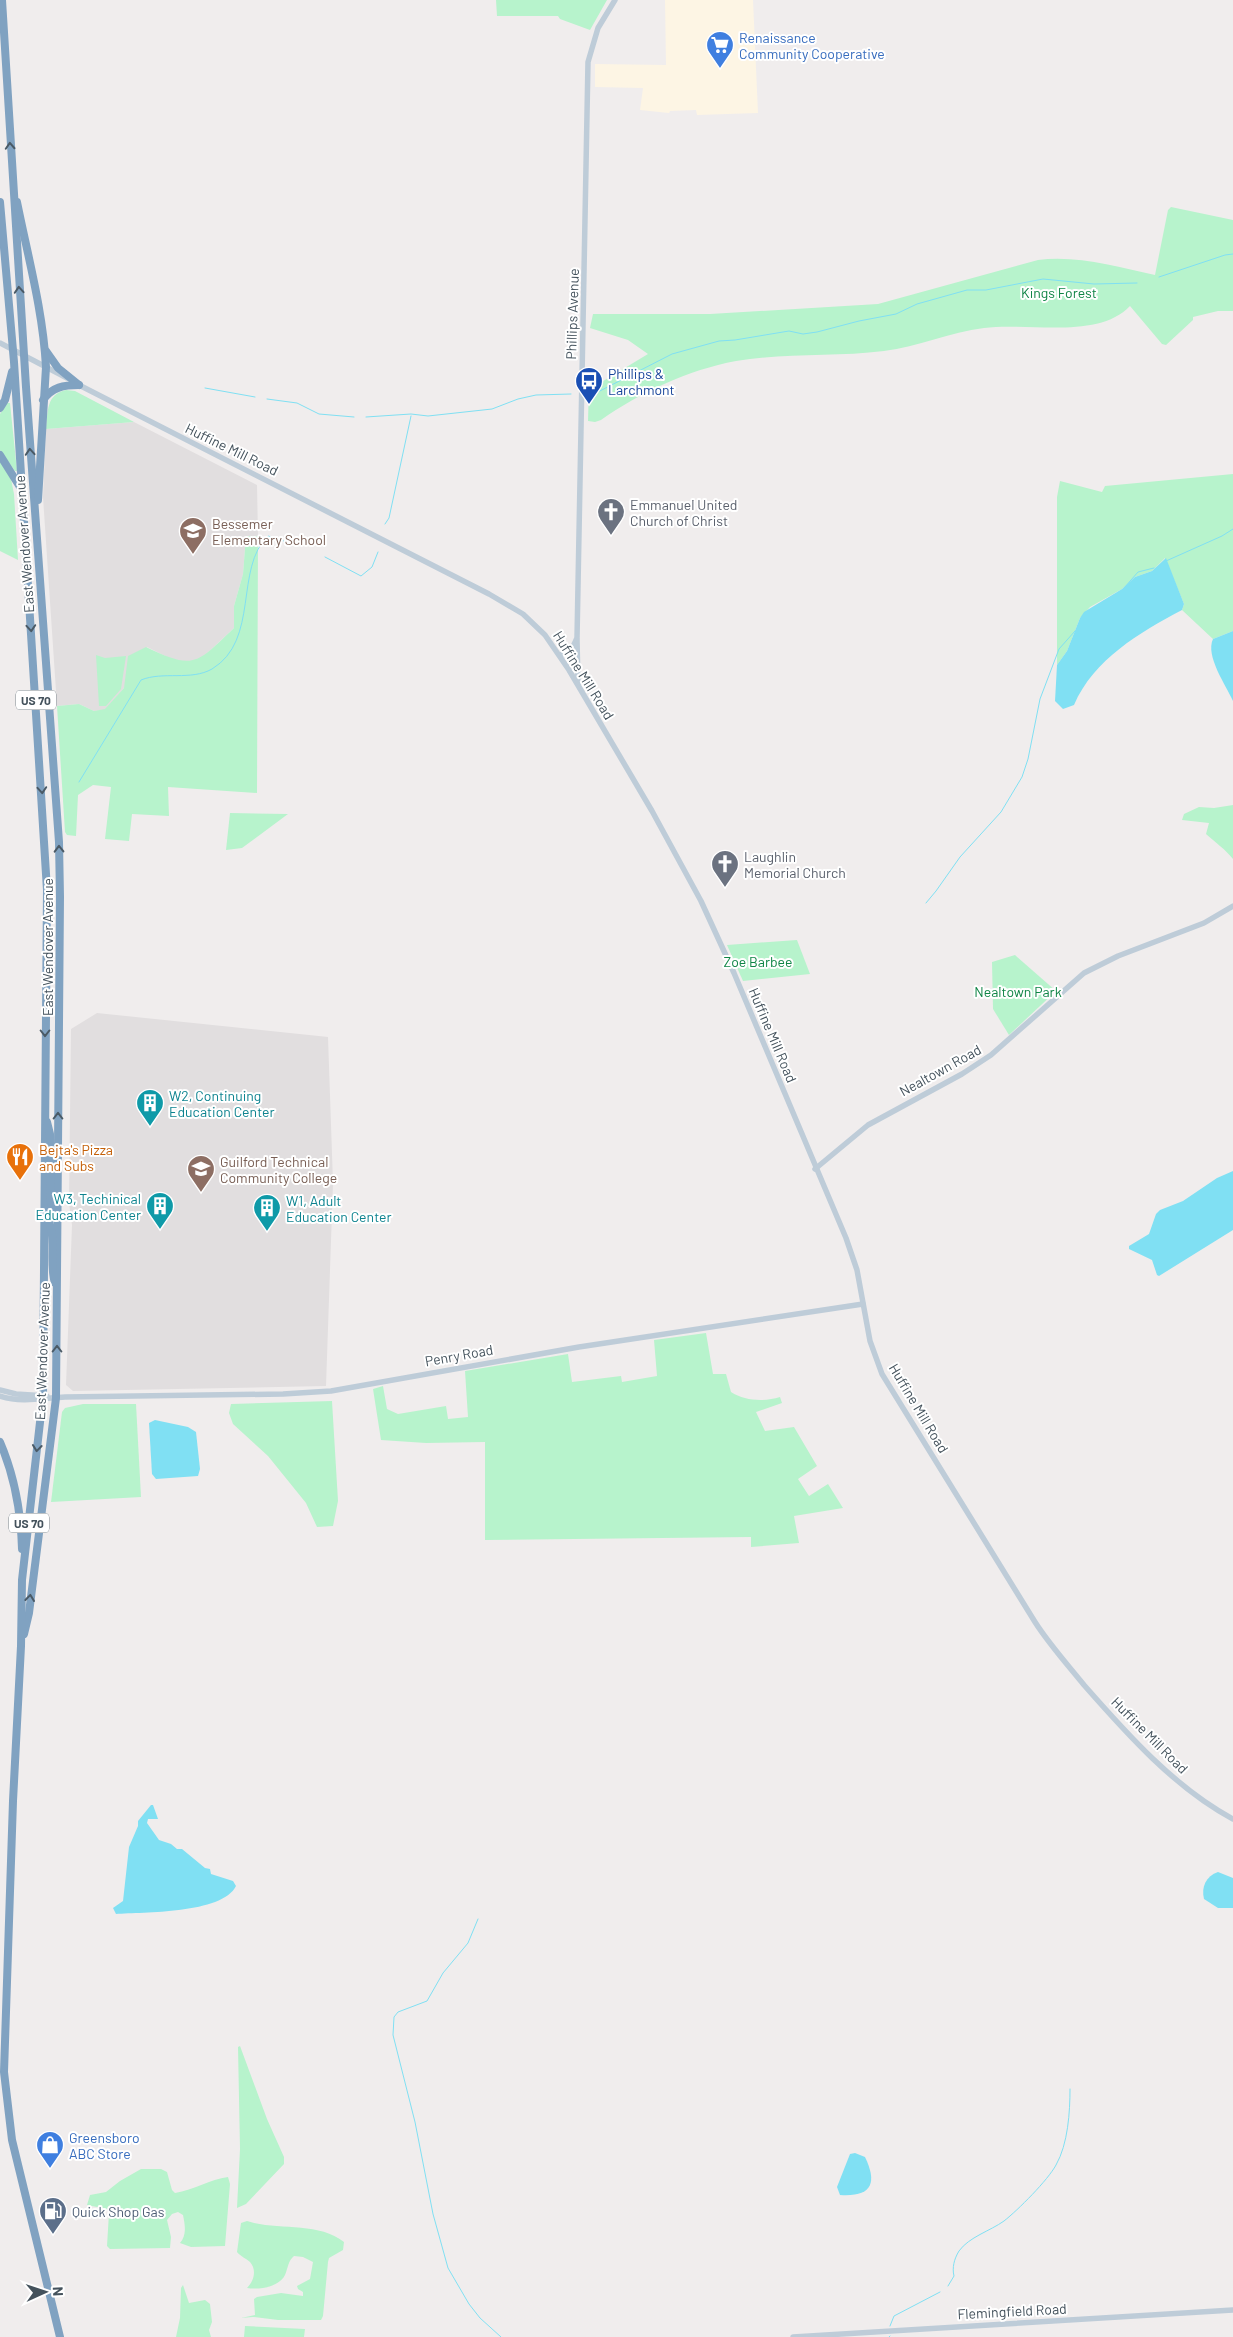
<svg xmlns="http://www.w3.org/2000/svg" width="1233" height="2337" viewBox="0 0 1233 2337" font-family="Barlow,sans-serif">
<style>
.commercial{fill:#fdf5e4}
.education{fill:#e1dedf}
.green{fill:#b7f3cc}
.water{fill:#80e0f3}
.lines{fill:none;stroke-linecap:round;stroke-linejoin:round}
.stream{stroke:#80e0f3;stroke-width:1}
.secondary{stroke:#beccd8;stroke-width:5.5}
.highway{stroke:#80a2c1;stroke-width:8}
.oneway{stroke:#4a5a66}
.labels{text-anchor:middle;dominant-baseline:central;stroke-width:4;stroke-linejoin:round;paint-order:stroke}
.shield{fill:#fff;stroke:#7c868d;stroke-width:1}
.shield-label{font-size:12px;font-weight:bold;fill:#44525c}
.shop-label{font-size:14px;fill:#366cbe;stroke:#fff;text-anchor:start}
.park-label{font-size:14px;fill:#0f8445;stroke:#fff}
.street-label{font-size:14px;fill:#44525c;stroke:#fff}
.transit-label{font-size:14px;fill:#164399;stroke:#fff;text-anchor:start}
.worship-label{font-size:14px;fill:#5b616d;stroke:#fff;text-anchor:start}
.education-label{font-size:14px;fill:#785e54;stroke:#fff;text-anchor:start}
.culture-label{font-size:14px;fill:#0d838f;stroke:#fff;text-anchor:start}
.food-label{font-size:14px;fill:#c56008;stroke:#fff;text-anchor:start}
.service-label{font-size:14px;fill:#4e5e75;stroke:#fff;text-anchor:start}
</style>
<rect width="100%" height="100%" fill="#f0eded"/>
<path class="commercial" d="M665 0H753L758 113 697 115 696 110 670 111 669 113 640 110 643 88 595 87V64L666 65Z"/>
<g class="education">
<path d="M134 422 257 485 258 536H246L243 574 234 606V628L202 658 188 663 173 660 147 647 124 688 105 710 94 711 79 704 57 706 43 497 46 429Z"/>
<path d="M97 1013 328 1037 333 1183 326 1386 73 1391 66 1385 72 1225 69 1203 71 1029Z"/>
</g>
<g class="green">
<path d="M496 0H607L590 30 560 19 558 16H497Z"/>
<path d="M1171 207 1233 220V311H1218L1193 317V320L1166 345 1162 344 1130 306C1098 340 1027 322 984 328 950 332 918 347 884 351 835 357 785 353 736 361 688 370 641 392 601 420L595 422 588 421 589 386H595L648 354 628 340 590 328 593 314H710L878 304 1038 260C1078 255 1116 267 1155 275L1168 210Z"/>
<path d="M66 390 75 391 134 422 46 429C48 412 46 394 66 390Z"/>
<path d="M7 403H10L17 471H15L0 450V414Z"/>
<path d="M0 461 11 479 14 494 18 560 0 551Z"/>
<path d="M1233 474V631L1213 639 1182 610 1184 604 1165 558 1152 571 1135 577 1122 589 1090 607 1080 618 1067 651 1057 665V497L1060 481 1102 492 1105 486Z"/>
<path d="M246 536H258L257 793 168 787 169 816 132 814 129 841 105 839 111 787 93 785 78 795 76 836 67 835 65 832 57 706 79 704 94 711 105 709 124 688 128 656 146 647C195 671 197 663 234 628V606L243 574Z"/>
<path d="M96 655 105 658 126 656 121 689 106 706H99Z"/>
<path d="M1233 805V859C1225 849 1216 843 1206 834L1209 823 1182 820 1184 814 1199 807 1214 808Z"/>
<path d="M230 813 288 814 242 848 226 850Z"/>
<path d="M797 940 810 974 743 981 727 945Z"/>
<path d="M1015 955 1056 991 1009 1035 993 1009 992 962Z"/>
<path d="M706 1333 713 1374H726L731 1392C745 1401 764 1402 780 1397L782 1403 756 1412 765 1431 794 1427 817 1466 798 1479 809 1496 828 1484 843 1508 794 1516 799 1543 751 1547V1537L485 1540V1442L426 1443 381 1440 373 1389 383 1386 387 1409 398 1414 446 1406 448 1419 468 1417 465 1371 568 1354 572 1382 621 1376 622 1382 657 1376 654 1340Z"/>
<path d="M332 1401 338 1501 333 1526 317 1527 306 1503 268 1456 233 1424 229 1413 231 1404Z"/>
<path d="M83 1404H136L141 1497 51 1502 62 1412 65 1408Z"/>
<path d="M240 2046 267 2119 284 2157V2164L246 2204 237 2208 240 2149 238 2047Z"/>
<path d="M141 2169H161L167 2172 172 2190 175 2193C194 2190 210 2179 228 2177L230 2184 225 2246 191 2247 180 2243C187 2235 185 2225 183 2215L178 2212 172 2214 167 2220 171 2237 170 2248 110 2249 107 2246 109 2213 107 2209 87 2205 90 2195 106 2192 120 2181Z"/>
<path d="M247 2221C277 2231 318 2221 344 2242L343 2250 329 2258 328 2262 323 2316 321 2320H278L253 2317 241 2318 255 2315 254 2299 257 2297 281 2293 303 2296V2292L298 2289 297 2286 310 2279 313 2262 303 2257 294 2256C288 2261 288 2268 285 2275 279 2287 260 2290 247 2288 254 2281 257 2270 250 2262 246 2258 241 2257 237 2252L241 2223Z"/>
<path d="M183 2285 189 2303 205 2300 210 2304 212 2322 209 2330 211 2337H176L180 2318 181 2288Z"/>
<path d="M245 2326 305 2329 304 2337H244Z"/>
</g>
<g class="water">
<path d="M1166 558 1184 604 1182 610C1139 633 1094 659 1074 705L1063 709 1055 701 1057 665 1067 651 1080 618 1084 612 1122 589 1135 577 1152 571Z"/>
<path d="M1233 631V701C1226 685 1205 656 1213 639Z"/>
<path d="M1233 1171V1230L1159 1276 1157 1275 1152 1260 1129 1249V1246L1149 1234 1156 1214 1160 1210 1183 1201 1217 1178Z"/>
<path d="M155 1420 188 1427 196 1432 200 1469 198 1476 156 1479 152 1474 149 1423Z"/>
<path d="M151 1805H153L158 1819H148L147 1823 159 1840 171 1844 177 1849H182L205 1868 210 1869 211 1874 233 1881 236 1886C222 1914 143 1912 116 1914L113 1908 123 1901 129 1847 138 1826V1821Z"/>
<path d="M1218 1872 1233 1878V1908H1218L1204 1899C1201 1887 1206 1876 1218 1872Z"/>
<path d="M855 2153 865 2157C878 2184 871 2197 840 2195L837 2187 850 2154Z"/>
</g>
<g class="lines">
<g class="stream">
<path d="M1159 277 1225 255 1233 254"/>
<path d="M205 388 255 397"/>
<path d="M594 394 672 354 719 341 735 340 789 331 803 334 817 332 859 321 896 314 917 304 967 290H986L1043 279 1094 284 1137 283"/>
<path d="M267 399 297 403 319 414 354 417"/>
<path d="M366 417 411 414 428 416 492 409 518 399 536 395 571 394"/>
<path d="M385 524 389 518 411 416"/>
<path d="M325 557 361 576 372 567 378 552"/>
<path d="M1166 561 1222 536 1233 529"/>
<path d="M1124 588 1138 572 1154 568"/>
<path d="M79 782 141 680C163 671 191 681 212 669 260 640 234 568 268 536L296 545"/>
<path d="M926 903 936 891 960 857 1001 812 1022 777 1028 759 1040 699 1059 649 1075 631"/>
<path d="M478 1919 468 1943 443 1973 427 2001 398 2012 394 2017 393 2035 415 2122 433 2214 448 2268 469 2304 480 2318 501 2337"/>
<path d="M948 2286 954 2276C952 2268 954 2259 959 2251 969 2237 990 2231 1004 2221 1018 2210 1048 2180 1056 2165 1068 2144 1070 2112 1070 2089"/>
<path d="M890 2326 894 2316 940 2292"/>
<path d="M889 2337 890 2336"/>
</g>
<g class="secondary">
<path d="M0 343 67 378"/>
<path d="M77 384 489 594 523 614 545 635 569 670 652 811 701 901 734 973 846 1238 857 1270 870 1341 882 1374 1035 1622C1049 1644 1067 1664 1084 1685 1127 1734 1175 1788 1233 1819"/>
<path d="M577 640 578 683"/>
<path d="M560 655 572 649 577 638 588 62 598 28 615 0"/>
<path d="M815 1169 868 1125 962 1074 991 1055 1084 973 1118 956 1204 923 1233 906"/>
<path d="M0 1390 16 1394 47 1396"/>
<path d="M0 1396C21 1403 43 1398 65 1397L283 1394 331 1391 579 1347 863 1304"/>
<path d="M793 2337 1233 2310"/>
</g>
<g class="highway">
<path d="M2 0 26 387 59 842 60 897 56 1398 29 1613 24 1634"/>
<path d="M0 202 14 362 47 890 43 1396 22 1580 21 1646 13 1801 4 2072 12 2140 60 2337"/>
<path d="M17 202C28 257 43 311 46 367L38 500"/>
<path d="M46 351 58 368 79 385"/>
<path d="M43 400C52 387 64 385 79 385"/>
<path d="M0 408 5 400 12 372"/>
<path d="M0 455 20 487"/>
<path d="M47 1122 50 1134 51 1203 52 1208 57 1216"/>
<path d="M44 1214C59 1231 48 1262 55 1283"/>
<path d="M0 1442C15 1477 21 1511 22 1549"/>
</g>
</g>
<defs><path id="oneway-chevron" d="M-2-3.5L2.5 0L-2 3.5" fill="none" stroke-width="1.6" stroke-linecap="round" stroke-linejoin="round" transform="scale(1.25)"/></defs>
<g class="oneway">
<use href="#oneway-chevron" transform="translate(10 146) rotate(-93)"/>
<use href="#oneway-chevron" transform="translate(19 290) rotate(-94)"/>
<use href="#oneway-chevron" transform="translate(30 452) rotate(-94)"/>
<use href="#oneway-chevron" transform="translate(31 628) rotate(86)"/>
<use href="#oneway-chevron" transform="translate(42 790) rotate(86)"/>
<use href="#oneway-chevron" transform="translate(59 849) rotate(-91)"/>
<use href="#oneway-chevron" transform="translate(45 1033) rotate(90)"/>
<use href="#oneway-chevron" transform="translate(58 1116) rotate(-90)"/>
<use href="#oneway-chevron" transform="translate(57 1349) rotate(-90)"/>
<use href="#oneway-chevron" transform="translate(37 1448) rotate(96)"/>
<use href="#oneway-chevron" transform="translate(30 1598) rotate(-83)"/>
</g>
<defs>
<symbol id="supermarket-pin" viewBox="-11 -11 22 30"><path d="M0 17L-7.5 6A9.5 9.5 0 1 1 7.5 6Z" fill="#3f7fe0" stroke="#fff"/><path d="M-6-5.5h2.5l.6 2H6L4.5 2H-2.5L-4.4-4H-6ZM-1.5 3.2a1.3 1.3 0 1 0 .1 0ZM3 3.2a1.3 1.3 0 1 0 .1 0Z" fill="#fff"/></symbol>
<symbol id="bus-pin" viewBox="-11 -11 22 30"><path d="M0 17L-7.5 6A9.5 9.5 0 1 1 7.5 6Z" fill="#1a4fb4" stroke="#fff"/><path d="M-5-6H5V4H4V6H2V4H-2V6H-4V4H-5ZM-3.5-4V0h7V-4ZM-3.5 1.2v1.5H-2V1.2ZM2 1.2v1.5H3.5V1.2Z" fill="#fff"/></symbol>
<symbol id="church-pin" viewBox="-11 -11 22 30"><path d="M0 17L-7.5 6A9.5 9.5 0 1 1 7.5 6Z" fill="#6b7280" stroke="#fff"/><path d="M-1.2-6h2.4v3.5h3.3v2.4h-3.3V6h-2.4V-.1h-3.3v-2.4h3.3Z" fill="#fff"/></symbol>
<symbol id="school-pin" viewBox="-11 -11 22 30"><path d="M0 17L-7.5 6A9.5 9.5 0 1 1 7.5 6Z" fill="#8d6e63" stroke="#fff"/><path d="M0-5L7-2L0 1L-7-2ZM-4 1L0 2.5L4 1V4Q0 6-4 4Z" fill="#fff"/></symbol>
<symbol id="building-pin" viewBox="-11 -11 22 30"><path d="M0 17L-7.5 6A9.5 9.5 0 1 1 7.5 6Z" fill="#0f9aa8" stroke="#fff"/><path d="M-4-6H4V6H1V3H-1V6H-4ZM-2.5-4.3h1.7v1.8h-1.7ZM.8-4.3h1.7v1.8H.8ZM-2.5-1h1.7V.8h-1.7ZM.8-1h1.7V.8H.8Z" fill="#fff"/></symbol>
<symbol id="restaurant-pin" viewBox="-11 -11 22 30"><path d="M0 17L-7.5 6A9.5 9.5 0 1 1 7.5 6Z" fill="#e8710a" stroke="#fff"/><path d="M-5-6h1v4h1v-4h1v4h1v-4h1v5L-1.5 .5V6h-2V.5L-5-1ZM5-6V6H3V1.5H1.5Q1.5-4 5-6Z" fill="#fff"/></symbol>
<symbol id="university-pin" viewBox="-11 -11 22 30"><path d="M0 17L-7.5 6A9.5 9.5 0 1 1 7.5 6Z" fill="#8d6e63" stroke="#fff"/><path d="M0-5L7-2L0 1L-7-2ZM-4 1L0 2.5L4 1V4Q0 6-4 4Z" fill="#fff"/></symbol>
<symbol id="shop-pin" viewBox="-11 -11 22 30"><path d="M0 17L-7.5 6A9.5 9.5 0 1 1 7.5 6Z" fill="#3f7fe0" stroke="#fff"/><path d="M-5-2.5h2.3a2.7 3.5 0 0 1 5.4 0H5L5.5 6h-11ZM-1.5-2.5h3a1.5 2.3 0 0 0-3 0Z" fill="#fff"/></symbol>
<symbol id="fuel-pin" viewBox="-11 -11 22 30"><path d="M0 17L-7.5 6A9.5 9.5 0 1 1 7.5 6Z" fill="#5c6f8a" stroke="#fff"/><path d="M-5.5-6h7V0h2V4h1.3V-2.5L3-4.5l.8-.8L6-3V5H2.5V1h-1V6h-7ZM-4.2-4.7v3.2H.2V-4.7Z" fill="#fff"/></symbol>
</defs>
<g fill-rule="evenodd">
<use href="#supermarket-pin" x="704" y="29" width="32" height="43"/>
<use href="#bus-pin" x="573" y="365" width="32" height="43"/>
<use href="#church-pin" x="595" y="496" width="32" height="43"/>
<use href="#school-pin" x="177" y="515" width="32" height="43"/>
<use href="#church-pin" x="709" y="848" width="32" height="43"/>
<use href="#building-pin" x="134" y="1087" width="32" height="43"/>
<use href="#restaurant-pin" x="4" y="1141" width="32" height="43"/>
<use href="#university-pin" x="185" y="1153" width="32" height="43"/>
<use href="#building-pin" x="144" y="1190" width="32" height="43"/>
<use href="#building-pin" x="251" y="1192" width="32" height="43"/>
<use href="#shop-pin" x="34" y="2129" width="32" height="43"/>
<use href="#fuel-pin" x="37" y="2195" width="32" height="43"/>
</g>
<g class="labels">
<g class="shield">
<rect x="16" y="690.5" width="40" height="19" rx="4"/>
<rect x="9" y="1513.5" width="40" height="19" rx="4"/>
</g>
<g class="shield-label">
<text x="36" y="700">US 70</text>
<text x="29" y="1523">US 70</text>
</g>
<g class="shop-label">
<text x="739" y="37">Renaissance<tspan x="739" dy="16">Community Cooperative</tspan></text>
<text x="69" y="2137">Greensboro<tspan x="69" dy="16">ABC Store</tspan></text>
</g>
<g class="park-label">
<text x="1059" y="292">Kings Forest</text>
<text x="758" y="961">Zoe Barbee</text>
<text x="1018" y="991">Nealtown Park</text>
</g>
<g class="street-label">
<text transform="translate(572 314) rotate(-88)">Phillips Avenue</text>
<text transform="translate(232 449) rotate(26)">Huffine Mill Road</text>
<text transform="translate(24 544) rotate(-94)">East Wendover Avenue</text>
<text transform="translate(584 675) rotate(58)">Huffine Mill Road</text>
<text transform="translate(47 947) rotate(-90)">East Wendover Avenue</text>
<text transform="translate(773 1035) rotate(67)">Huffine Mill Road</text>
<text transform="translate(940 1070) rotate(-29)">Nealtown Road</text>
<text transform="translate(42 1351) rotate(-88)">East Wendover Avenue</text>
<text transform="translate(459 1355) rotate(-10)">Penry Road</text>
<text transform="translate(919 1408) rotate(59)">Huffine Mill Road</text>
<text transform="translate(1150 1735) rotate(45)">Huffine Mill Road</text>
<text transform="translate(1012 2311) rotate(-3)">Flemingfield Road</text>
</g>
<g class="transit-label">
<text x="608" y="373">Phillips &amp;<tspan x="608" dy="16">Larchmont</tspan></text>
</g>
<g class="worship-label">
<text x="630" y="504">Emmanuel United<tspan x="630" dy="16">Church of Christ</tspan></text>
<text x="744" y="856">Laughlin<tspan x="744" dy="16">Memorial Church</tspan></text>
</g>
<g class="education-label">
<text x="212" y="523">Bessemer<tspan x="212" dy="16">Elementary School</tspan></text>
<text x="220" y="1161">Guilford Technical<tspan x="220" dy="16">Community College</tspan></text>
</g>
<g class="culture-label">
<text x="169" y="1095">W2, Continuing<tspan x="169" dy="16">Education Center</tspan></text>
<text x="141" y="1198" text-anchor="end">W3, Techinical<tspan x="141" dy="16">Education Center</tspan></text>
<text x="286" y="1200">W1, Adult<tspan x="286" dy="16">Education Center</tspan></text>
</g>
<g class="food-label">
<text x="39" y="1149">Bejta's Pizza<tspan x="39" dy="16">and Subs</tspan></text>
</g>
<g class="service-label">
<text x="72" y="2211">Quick Shop Gas</text>
</g>
</g>
<g transform="translate(45 2292) rotate(87)" stroke="#ffffff" stroke-width="4" paint-order="stroke">
<path d="M0-4L9 19L0 12L-9 19Z" fill="#44525c"/>
<text y="-8" font-size="14" font-weight="bold" text-anchor="middle" fill="#44525c">N</text>
</g>
</svg>
